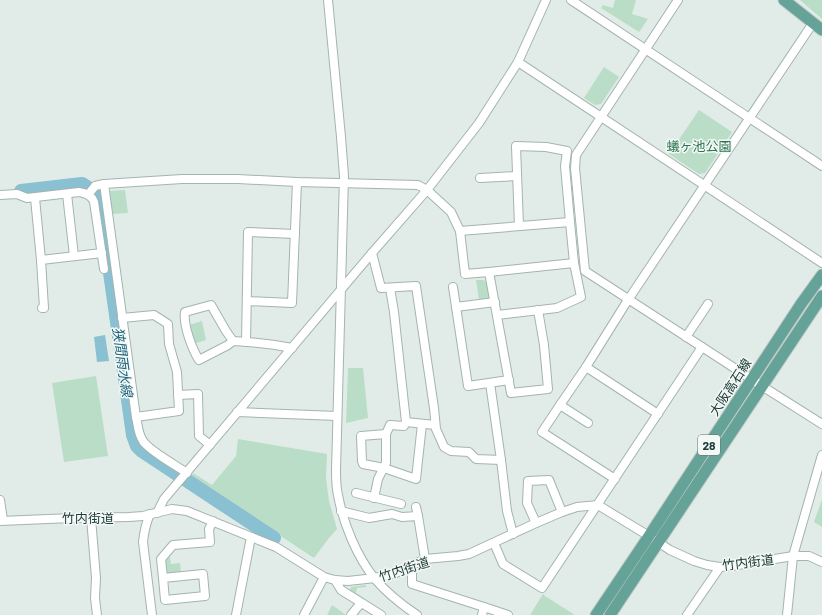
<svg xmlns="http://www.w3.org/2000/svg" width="822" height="615" viewBox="0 0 822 615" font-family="Barlow,'Noto Sans JP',sans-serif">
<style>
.green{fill:#baddc7}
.water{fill:#89c0d2}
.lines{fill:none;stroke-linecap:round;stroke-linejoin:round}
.river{stroke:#89c0d2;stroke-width:14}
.minor-casing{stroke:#a4b4b0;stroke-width:10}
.major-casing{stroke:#c1c9c7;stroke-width:13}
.minor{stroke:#fff;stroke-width:8}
.major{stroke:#65a298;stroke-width:11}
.labels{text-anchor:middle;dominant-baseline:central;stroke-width:3;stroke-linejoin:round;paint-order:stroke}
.shield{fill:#f2f8f6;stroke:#607571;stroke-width:1}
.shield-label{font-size:12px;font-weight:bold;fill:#213d38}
.park-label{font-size:13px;fill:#2b744e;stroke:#f2f8f6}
.street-label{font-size:13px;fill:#213d38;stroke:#f2f8f6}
.water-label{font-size:14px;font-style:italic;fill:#1b627a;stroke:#f2f8f6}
</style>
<rect width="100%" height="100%" fill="#e1ece8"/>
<g class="green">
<path d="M615 0H636L632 14 648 19 639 32 601 8 603 5 613 8Z"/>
<path d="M800 0H822V19Z"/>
<path d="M604 67 619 77 601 104 595 105 584 98Z"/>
<path d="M699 110 732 132 705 173 699 174 669 154Z"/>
<path d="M125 190 128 213 112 214 110 191Z"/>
<path d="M476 280H483L488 283 490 296 487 299 479 300Z"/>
<path d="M202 321 206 340 193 344 189 325Z"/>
<path d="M348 368H363L368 418 346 423Z"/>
<path d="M96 376 108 456 64 462 52 383Z"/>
<path d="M238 439 327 454 326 478 329 501 337 529 329 538 314 558 191 477 193 473 212 485 236 456Z"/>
<path d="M822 499V527L814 522Z"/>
<path d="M169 553 171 564 180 563 181 573 168 574 165 572 164 559Z"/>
<path d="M366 585V587L357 588 356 593 380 609 379 610 350 591 351 587Z"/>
<path d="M543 594 545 596 575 615H530Z"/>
<path d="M332 605 346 615H327Z"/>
</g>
<path class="water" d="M105 335 109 361 97 362 94 337Z"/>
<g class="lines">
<path class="river" d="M21 191 82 184 99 195 133 435 137 446 142 451 274 538"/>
<defs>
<g id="minor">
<path d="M328 0 341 137 344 176 336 470C336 478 336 487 338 495 343 523 357 557 375 579 387 593 402 605 417 615"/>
<path d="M571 0 822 166"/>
<path d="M678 0 576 155 575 168 585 271 762 386 822 424"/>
<path d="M518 62 822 263"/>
<path d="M480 178 517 176"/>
<path d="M104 184 136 417C138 425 138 434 143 441 148 450 177 466 187 473"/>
<path d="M67 194 74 256"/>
<path d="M0 195 17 194 27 198 79 192C86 193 92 196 94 202L104 269"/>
<path d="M88 195 95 186 104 184 182 179H238L297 182 418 185 427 190 451 212 460 231 465 274 489 272 574 263"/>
<path d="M35 198 41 260 102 253"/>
<path d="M460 231 570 222"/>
<path d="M372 253 381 288 416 286 434 408 436 429 444 447 451 451 469 452 476 459 501 460"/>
<path d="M41 260 44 308H42"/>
<path d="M489 272 511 393 548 389 544 345 538 310"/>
<path d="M453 287 468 386 509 380"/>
<path d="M390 288 394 312 406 422 435 425"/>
<path d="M247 301 292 303 297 182"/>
<path d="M456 307 495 302"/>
<path d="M497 315 557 308 581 297 574 263 570 222 565 166 567 151 546 147 516 146 519 226"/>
<path d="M122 318 154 315 168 324 169 344 177 372 179 411 136 417"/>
<path d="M686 337 708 304"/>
<path d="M233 341 228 345 199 360C192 349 183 325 185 312L211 305 226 331 233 341C252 342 272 344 292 348"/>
<path d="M246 342 248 232 295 234"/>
<path d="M586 367 658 414"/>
<path d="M490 383 501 460 507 511 513 534"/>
<path d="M178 395 198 394 199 436 210 445"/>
<path d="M560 405 588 423"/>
<path d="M237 412 337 416"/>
<path d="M386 434 361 436 362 461 363 464 384 468 416 479 422 424"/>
<path d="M615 479 542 432 560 405 586 367 626 303 813 23"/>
<path d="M356 493 401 504"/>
<path d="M374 498 378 479 386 463V434L390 425 404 426 406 422"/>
<path d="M0 500 3 520"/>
<path d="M416 507 418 516"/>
<path d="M341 511 369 518 392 514 402 517 418 516 425 559"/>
<path d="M157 513 164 499 372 253 427 190 479 123 518 62 546 0"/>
<path d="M150 514C146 523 144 532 143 542L152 615"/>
<path d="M91 518 96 578 95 598 97 615"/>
<path d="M0 521 72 518 129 517 143 516 172 509 187 511 276 547 324 577 335 580 348 581 375 578 396 573 425 559 458 556 469 554 536 523 562 512 577 507 598 505 644 533 670 550 694 561 707 565 720 567 732 566 793 556H809L822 562"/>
<path d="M536 523 527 503 528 481 549 480 562 512"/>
<path d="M494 543 503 564 542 588 702 347"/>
<path d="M410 566 412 573V584L484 607 482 615"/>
<path d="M163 578 165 600 205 596 203 574 163 578 161 559 173 545 210 542 209 529 213 521"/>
<path d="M335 580 341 590 381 615"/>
<path d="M484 607 508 615"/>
<path d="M236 615 251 537"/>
<path d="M304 615 324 577"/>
<path d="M351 615 361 603"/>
<path d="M687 615 720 567"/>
<path d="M787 615 793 556 822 455"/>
</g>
<g id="major">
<path d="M784 0 822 30"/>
<path d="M596 615 649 536 801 304 822 275"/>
<path d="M610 615 822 296"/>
</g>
</defs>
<use href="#minor" class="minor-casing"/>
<use href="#major" class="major-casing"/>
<use href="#minor" class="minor"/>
<use href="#major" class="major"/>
</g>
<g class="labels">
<rect class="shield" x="698" y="435" width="22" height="20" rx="3"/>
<g class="shield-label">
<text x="709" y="445">28</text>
</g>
<g class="park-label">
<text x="699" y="146">蟻ヶ池公園</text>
</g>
<g class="street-label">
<text transform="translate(730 387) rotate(-57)">大阪高石線</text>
<text x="88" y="518">竹内街道</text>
<text transform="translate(748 562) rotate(-7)">竹内街道</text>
<text transform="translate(404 569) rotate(-18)">竹内街道</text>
</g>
<g class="water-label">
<text transform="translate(123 362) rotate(82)">狭間雨水線</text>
</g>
</g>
</svg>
